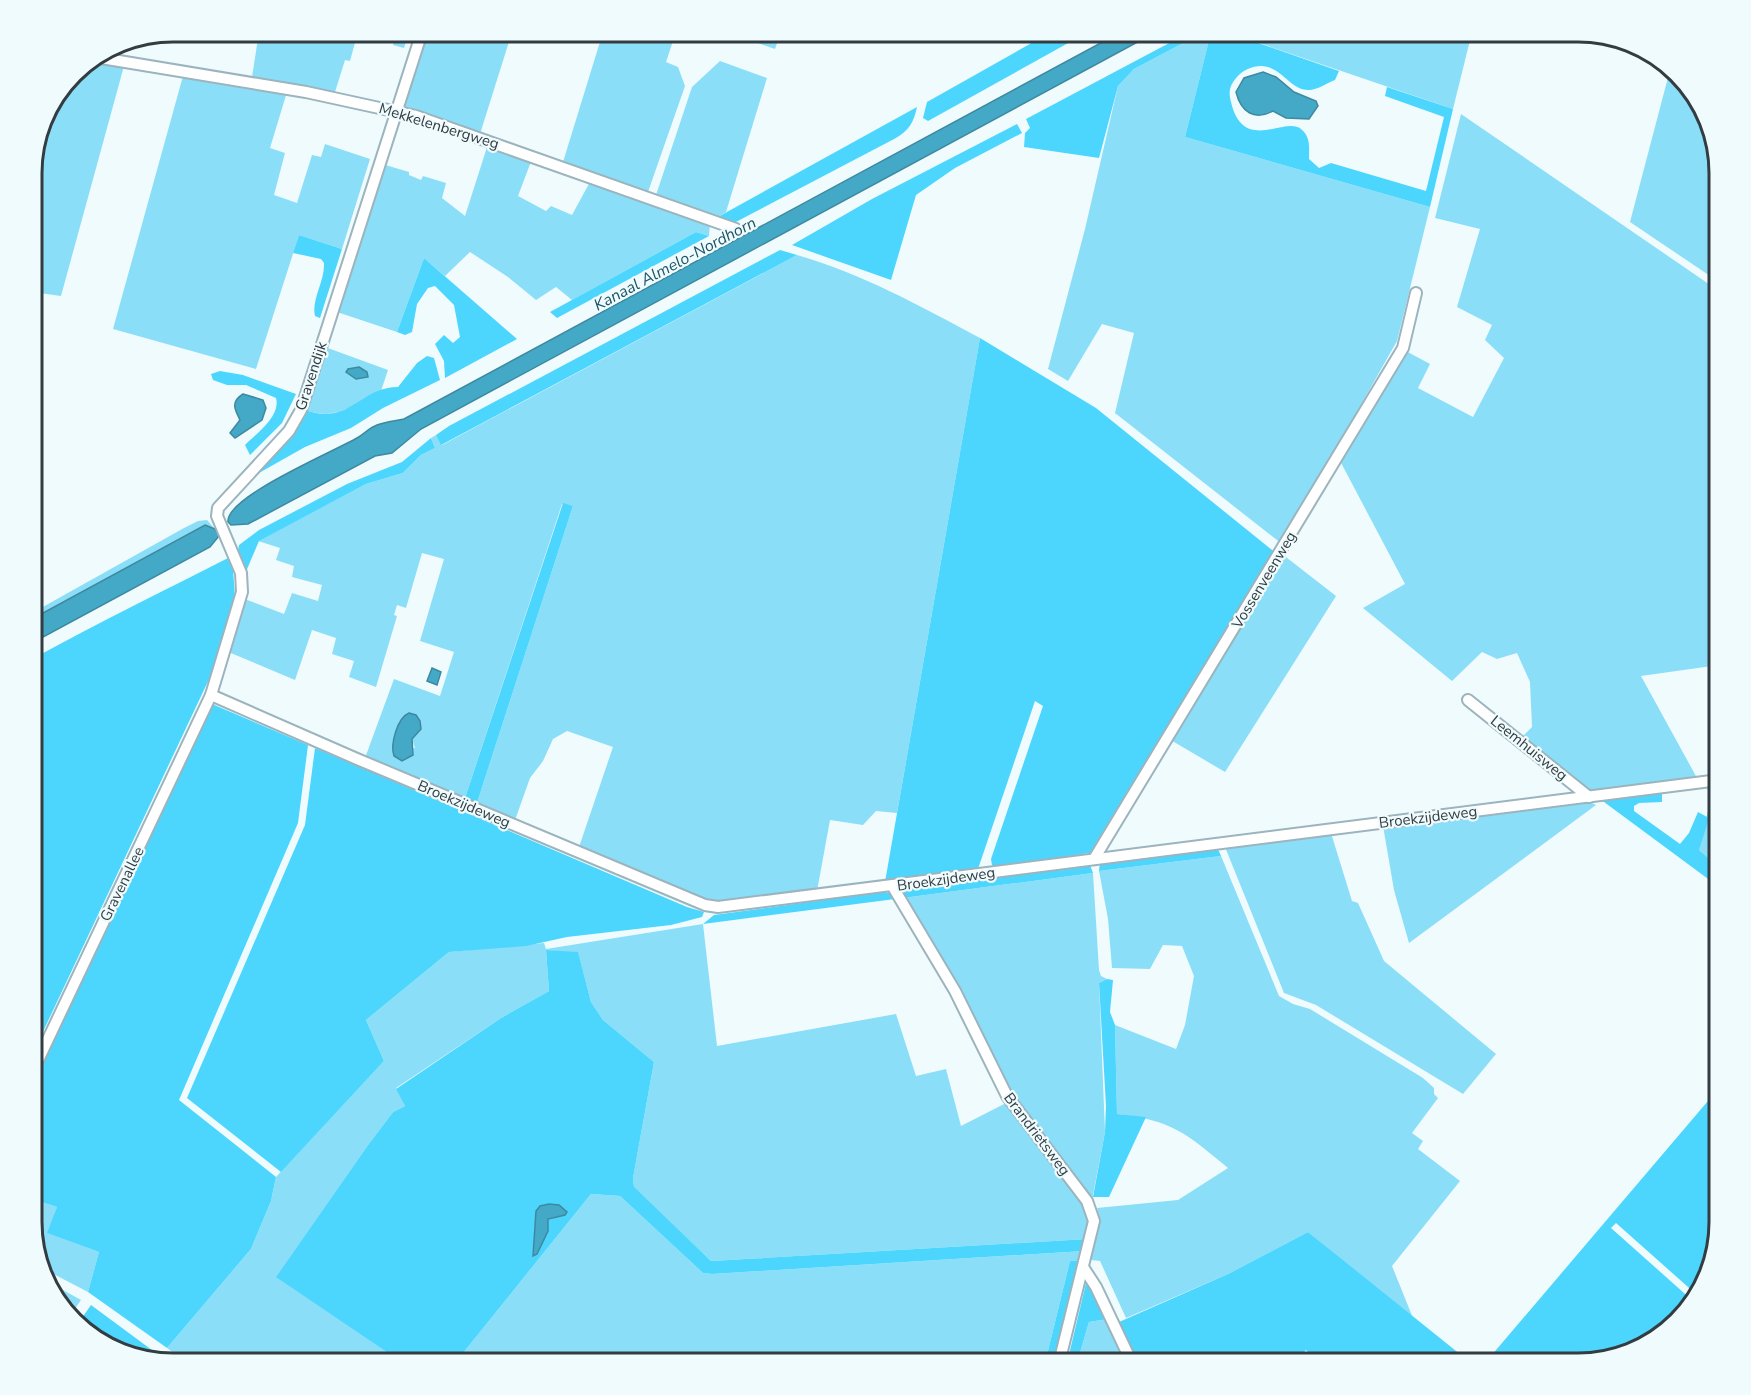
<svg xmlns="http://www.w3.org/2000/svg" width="1751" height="1395" viewBox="0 0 1751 1395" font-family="'Nunito Sans',sans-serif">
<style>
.green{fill:#8bdef8;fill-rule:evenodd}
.forest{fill:#4cd6fd;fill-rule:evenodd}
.water{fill:#43a9c7;stroke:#3e899f;stroke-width:1.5}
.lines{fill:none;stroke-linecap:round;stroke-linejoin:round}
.minor-casing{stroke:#9bb4bd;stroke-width:14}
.minor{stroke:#fff;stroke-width:10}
.labels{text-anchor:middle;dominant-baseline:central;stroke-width:4.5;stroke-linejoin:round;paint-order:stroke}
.street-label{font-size:15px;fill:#333d41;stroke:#f0fbfe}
.water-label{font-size:16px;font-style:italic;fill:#1d5566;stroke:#f0fbfe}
.rim{fill:none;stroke:#333d41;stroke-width:3}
</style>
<rect width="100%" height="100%" fill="#f0fbfe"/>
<g class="green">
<path d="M259 32H358L350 61 345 60 335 92 252 77Z"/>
<path d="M387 32H409L404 48 393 45 396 34Z"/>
<path d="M423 32H512L480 134 403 110 401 100Z"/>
<path d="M603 32H676L666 62 678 67 685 86 648 192 563 162Z"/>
<path d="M726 32H781L775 49Z"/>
<path d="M1204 32H1211L1185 137 1430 207 1397 341 1282 544 1115 413 1134 333 1102 324 1068 381 1048 369 1085 229 1118 86 1134 69Z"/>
<path d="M1227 32H1472L1453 109Z"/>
<path d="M91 60 124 66 61 296 32 292V163L35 153 42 154C51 117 55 82 91 60Z"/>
<path d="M720 61 767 78 726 212 716 218 656 195 692 87Z"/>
<path d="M1671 66 1705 111 1719 173V282L1630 222Z"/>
<path d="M183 76 287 92 270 148 285 153 274 195 297 203 312 155 321 157 325 144 370 159 342 249 299 235 256 369 113 329Z"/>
<path d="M1461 114 1719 291V665L1641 676 1697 778 1592 792 1522 737 1532 727 1530 682 1517 653 1497 659 1482 652 1452 681 1363 608 1405 584 1339 459 1404 350 1430 364 1418 388 1473 417 1504 358 1485 340 1492 325 1457 307 1480 229 1435 218Z"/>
<path d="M488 144 532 159 518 196 546 211 551 206 572 215 591 180 710 222 709 236 696 232 572 300 556 287 536 300 508 277 470 252 445 276 424 258 397 332 337 312 382 164 409 172V175L421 180 423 176 446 183 442 198 465 216Z"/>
<path d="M797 255C863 274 920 306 980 338L897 813 876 811 863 825 830 820 817 891 724 904 698 900 578 850 613 747 567 731 553 739 543 761 530 778 514 823 476 806 573 506 562 504 464 801 365 758 394 679 440 696 454 652 420 641 444 559 422 553 406 608 397 605 394 615 397 616 376 687 349 677 354 661 332 654 336 638 312 630 295 680 226 651 242 598 284 614 292 593 318 601 322 585 292 577 294 566 276 560 280 548 258 541 366 484 403 473 421 455 435 448 431 438 436 435 442 445ZM420 721 421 729 412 739 415 748 392 751 400 723Z"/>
<path d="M325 347 388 370 381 391C352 405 337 421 305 410Z"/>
<path d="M207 520 215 529 205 525 32 619V613L184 528 198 521Z"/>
<path d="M1282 554 1336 596 1225 772 1169 739Z"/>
<path d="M1586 800 1596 805 1409 943 1394 890 1383 826Z"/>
<path d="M1719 801V867L1699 850 1710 802Z"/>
<path d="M1331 833 1352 901 1358 903 1384 961 1496 1054 1463 1094 1316 1005 1284 993 1225 847Z"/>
<path d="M1221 856 1279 996 1293 1004 1310 1009 1423 1078 1434 1088V1094L1438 1098 1412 1133 1423 1141 1418 1149 1460 1181 1392 1266 1413 1318 1308 1232 1228 1274 1126 1318 1100 1261 1091 1260 1100 1219 1097 1208 1178 1200 1228 1168C1187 1134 1172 1120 1117 1114L1115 1025 1176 1049 1185 1025 1194 976 1182 946 1163 945 1150 969 1112 968 1108 919 1099 871Z"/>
<path d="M1093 873 1099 970 1101 976 1107 979 1099 983 1105 1132 1092 1200 1015 1099 979 1025 903 898Z"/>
<path d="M703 924 717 1046 896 1014 916 1076 946 1069 961 1126 1008 1102 1090 1210 1087 1239 711 1261 634 1188 633 1178 654 1062 603 1020 591 1002 578 953 546 950 549 991 501 1018 396 1088 405 1106 393 1112 368 1145 277 1276 403 1363H187L167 1348 251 1249 271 1201 276 1177 384 1061 366 1020 449 952 544 943 546 949Z"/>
<path d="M591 1194 620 1196 703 1273 712 1274 1084 1251 1082 1260 1070 1261 1045 1363H455Z"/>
<path d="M32 1199 57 1207 48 1233 99 1252 88 1292 42 1268 32 1231Z"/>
<path d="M45 1280 81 1300 70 1316 46 1285Z"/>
<path d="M1108 1319 1129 1363H1077L1089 1322Z"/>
</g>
<g class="forest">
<path d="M1051 32H1088L928 121 923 118 927 102Z"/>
<path d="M1190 32H1204L1134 69 1118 86 1099 158 1024 147 1025 133 1030 128 1026 119Z"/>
<path d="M1211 32H1227L1339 71 1335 80C1327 83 1317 90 1309 90 1291 91 1281 66 1261 66 1252 66 1243 70 1237 77 1230 85 1228 91 1231 102 1243 154 1285 116 1301 129 1311 137 1309 148 1309 159L1319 168 1331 163 1426 191 1444 117 1385 96 1387 87 1453 109 1430 207 1185 137Z"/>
<path d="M917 107C914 122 909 130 896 138L734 223 716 218Z"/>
<path d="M1017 124 1022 133 955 168 916 195 891 280 792 245 872 199Z"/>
<path d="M696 232 709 236 557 318 550 312Z"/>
<path d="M299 235 342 249 320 318 315 316C311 300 325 281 324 263L321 259 293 253Z"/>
<path d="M780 250 797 255 441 445 436 435 449 426Z"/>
<path d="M424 258 517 339 445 378 444 361 435 344 444 335 453 343 460 337 454 305 435 286 428 288 417 304 412 332 405 335 397 332Z"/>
<path d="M980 338 1096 408 1277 554 1197 677 1090 853 995 867 992 865 991 859 1043 706 1035 701 978 869 885 882Z"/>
<path d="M427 356 434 358 440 380 383 408 351 428 305 447 241 483 305 410C351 426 359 387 398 387L417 363Z"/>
<path d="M220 371 243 375 296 394 282 423 250 455 245 445C257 433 281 416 276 398L246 385H227L213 380 211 374Z"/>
<path d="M431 438 435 448 421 455 403 473 366 484 259 541 245 574 238 551 239 545 259 530 347 484 402 462Z"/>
<path d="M563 503 573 506 476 806 464 801Z"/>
<path d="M232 556 235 597 211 675 32 1055V659C98 623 165 590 232 556Z"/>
<path d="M212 704 308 745 298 823 179 1100 276 1177 271 1201 251 1249 167 1348 88 1292 99 1252 47 1233 57 1207 32 1199V1086Z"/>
<path d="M315 748 687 907 704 912 702 917 671 925 567 937 526 946 449 952 366 1020 384 1061 281 1172 187 1098 305 825Z"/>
<path d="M1719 783V801L1710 802 1707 785Z"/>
<path d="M1662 791V802L1639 803 1634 806V811L1680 844 1689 833 1698 812 1709 818 1699 850 1719 867V887L1600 799Z"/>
<path d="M1217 847 1221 856 1099 871 1100 861Z"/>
<path d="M1090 865 1093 873 903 898V889Z"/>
<path d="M882 892 891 893 895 899 703 924 714 915Z"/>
<path d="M546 950 578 952 591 1002 603 1020 654 1062 633 1178 634 1187 711 1261 1087 1239 1084 1251 712 1274 703 1273 620 1196 591 1194 455 1363H403L276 1277 368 1145 393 1112 405 1106 396 1089 501 1018 549 991ZM536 1211 565 1215 548 1219 533 1255Z"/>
<path d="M1107 979 1113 980 1110 1012 1115 1025 1117 1114 1146 1117 1109 1197H1093L1105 1132 1106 1106 1099 983Z"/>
<path d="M1719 1088V1106L1716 1103 1712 1109 1719 1115C1720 1174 1729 1243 1697 1295L1616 1223 1611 1228 1693 1301C1650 1372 1557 1364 1485 1363Z"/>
<path d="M1308 1232 1471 1363H1303L1311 1355 1306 1350 1293 1363H1139L1119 1322 1228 1274Z"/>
<path d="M1082 1260 1055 1363H1045L1070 1261Z"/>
<path d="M1087 1279 1108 1319 1089 1322 1077 1363H1067Z"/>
<path d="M91 1305 160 1356 163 1362 127 1356 80 1329 77 1325Z"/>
</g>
<g class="water">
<path d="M1121 32H1156L421 429 392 453 375 456 248 524 231 525 228 522C225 497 335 451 357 438 364 434 369 428 377 425 385 422 395 421 404 419Z"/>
<path d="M1263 72 1276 77 1294 92 1316 101 1318 106 1309 119 1286 118 1273 111C1254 121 1241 112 1236 92L1244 78Z"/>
<path d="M359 367 367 372 368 377 356 379 346 372 348 369Z"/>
<path d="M243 394 263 400 266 408 262 420 235 438 230 433 240 420C235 410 230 402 243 394Z"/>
<path d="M205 525 215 529 219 536 210 547 32 643V619Z"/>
<path d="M432 668 441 672 437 685 427 681Z"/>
<path d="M409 713 416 715 420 721 421 729 412 739 413 755 402 761 394 756C390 745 397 718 409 713Z"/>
<path d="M549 1204 559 1205 567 1212 565 1215 548 1219V1231L537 1254 533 1256 536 1211 540 1206Z"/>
</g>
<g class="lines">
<defs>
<g id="minor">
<path d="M95 57 306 92 416 116 736 229"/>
<path d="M211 695 357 759 705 905 718 907 1719 780"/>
<path d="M1468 700 1589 797"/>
<path d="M1094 859 1403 348 1416 293"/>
<path d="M893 887 955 991 1007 1096 1087 1201 1094 1221 1059 1363"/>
<path d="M32 1073 211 695 242 592 241 573 217 516 218 508 289 431 301 410 422 32"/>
<path d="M1083 1267 1096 1287 1132 1363"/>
</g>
</defs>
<use href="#minor" class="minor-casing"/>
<use href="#minor" class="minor"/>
</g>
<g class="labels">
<g class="street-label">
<text transform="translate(439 126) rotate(17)">Mekkelenbergweg</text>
<text transform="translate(311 376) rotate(-72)">Gravendijk</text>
<text transform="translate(1264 580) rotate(-59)">Vossenveenweg</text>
<text transform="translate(1529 748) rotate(39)">Leemhuisweg</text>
<text transform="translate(464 804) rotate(23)">Broekzijdeweg</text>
<text transform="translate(1428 817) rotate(-7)">Broekzijdeweg</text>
<text transform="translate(946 879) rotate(-8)">Broekzijdeweg</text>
<text transform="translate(122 884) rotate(-64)">Gravenallee</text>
<text transform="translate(1037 1134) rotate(53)">Brandrietsweg</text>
</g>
<g class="water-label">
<text transform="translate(675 264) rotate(-28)">Kanaal Almelo-Nordhorn</text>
</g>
</g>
<path d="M0 0H1751V1395H0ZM173 42H1578A131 131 0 0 1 1709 173V1222A131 131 0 0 1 1578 1353H173A131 131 0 0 1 42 1222V173A131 131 0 0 1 173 42Z" fill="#f0fbfe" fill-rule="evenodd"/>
<path class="rim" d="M173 42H1578A131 131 0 0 1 1709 173V1222A131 131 0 0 1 1578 1353H173A131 131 0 0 1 42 1222V173A131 131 0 0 1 173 42Z"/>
</svg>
